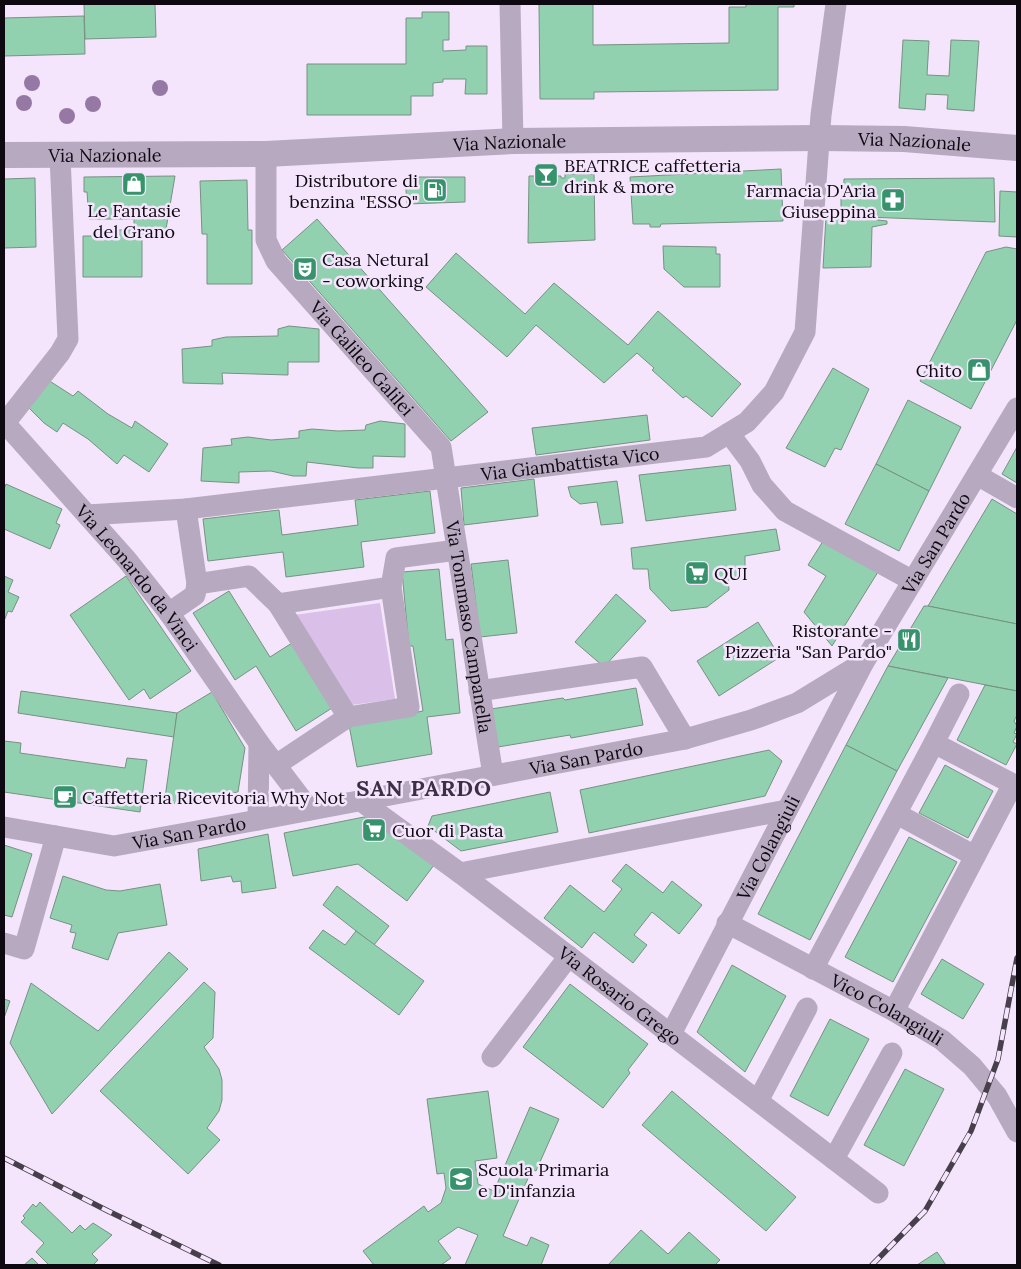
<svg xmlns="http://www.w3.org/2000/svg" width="1021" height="1269" viewBox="0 0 1021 1269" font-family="Lora,serif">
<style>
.green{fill:#dac0e9}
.building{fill:#91d1b0;stroke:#779183}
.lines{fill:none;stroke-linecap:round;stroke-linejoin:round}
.minor{stroke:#b7a9c0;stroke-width:21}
.tertiary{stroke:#b7a9c0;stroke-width:26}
.rail-casing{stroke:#473f4b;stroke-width:5.5}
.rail{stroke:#f4e5fc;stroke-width:4;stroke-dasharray:11;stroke-linecap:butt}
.tree{fill:#9578a4}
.labels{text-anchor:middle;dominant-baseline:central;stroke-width:5;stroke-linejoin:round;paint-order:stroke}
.street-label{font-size:18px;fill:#0e0911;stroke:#f4e5fc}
.poi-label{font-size:18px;fill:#0e0911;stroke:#f4e5fc;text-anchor:start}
.district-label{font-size:22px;font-weight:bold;letter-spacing:1px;fill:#3b2f42;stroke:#f4e5fc}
</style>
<rect width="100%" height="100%" fill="#f4e5fc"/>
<path class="green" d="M380 603 395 699 352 705 294 615Z"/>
<g class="building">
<path d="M84 4H155L156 37 85 39Z"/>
<path d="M539 4H593V45L729 43V7H746V4H794V7H778V90L594 92V99H540Z"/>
<path d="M422 12H449V40H443V51L466 50V46H487V94H465L466 79H443V82L433 83V96H411V115H307V64H406V18H422Z"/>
<path d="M84 16 85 54 4 56V18Z"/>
<path d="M903 40 929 41 927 75 949 76 951 40 979 41 974 111 947 109 948 95 926 94 925 110 899 108Z"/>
<path d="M781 169 783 221 661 224 660 227H650V224H633L630 177Z"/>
<path d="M565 174H594L595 240 528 243 529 176H561V178H565Z"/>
<path d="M175 176 165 235 142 236V277H83V236H110V230H134V219H89L87 192H84V177Z"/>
<path d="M405 177H465V202L407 204Z"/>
<path d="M35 178 36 247 4 248V179Z"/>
<path d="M994 178 995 222 841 216V198H843L844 179Z"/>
<path d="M247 180 248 230H252V284H207V234H202L200 181Z"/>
<path d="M1000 191 1017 192V237L999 236Z"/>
<path d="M841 216 887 221V224L872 227 871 267 823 268 826 217Z"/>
<path d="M317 219 488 412 451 441 282 250Z"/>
<path d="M663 246 716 247V254H720V287H684L664 269Z"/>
<path d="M1006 247 1017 249V320L971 409 920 381 986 252Z"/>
<path d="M456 253 525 314 554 283 628 345 658 311 741 384 712 417 686 396 683 398 652 370 654 368 637 353 604 383 536 325 507 357 426 287Z"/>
<path d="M289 326 319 329V362H288V375L222 373 223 384 183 383 182 349 212 346V340L226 337 278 336V329Z"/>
<path d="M833 368 869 389 841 450 835 448 825 467 786 448Z"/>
<path d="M48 380 73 396 78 391 108 414 132 428 135 421 168 444 149 472 124 455 117 464 88 439 63 423 57 432 44 423 28 407Z"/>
<path d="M908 400 961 427 929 491 876 464Z"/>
<path d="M647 415 650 440 536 455 532 428Z"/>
<path d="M380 421 405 424V457L373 456V468H358L307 462 306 476H293L271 471 239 472V483L201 481 203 448 232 445 231 439 248 437 271 440 299 438V431L312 429 338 431 365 430 366 425Z"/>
<path d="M1017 447V483L1002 474Z"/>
<path d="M876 464 929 491 899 551 845 524Z"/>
<path d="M730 465 736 510 646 521 639 475Z"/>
<path d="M534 479 538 516 464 525 461 488Z"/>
<path d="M617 481 623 523 601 525 597 502 580 504 571 497 568 487Z"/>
<path d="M6 484 62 509 56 523 60 525 50 549 4 529V489Z"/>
<path d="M430 491 435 533 361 542 364 567 286 577 283 552 208 561 203 519 279 510 282 535 358 525 355 500Z"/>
<path d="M992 499 1017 514V624L928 606Z"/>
<path d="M776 529 780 550 745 556V576L728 578 729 590 707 607 671 611 650 589 648 569H633L631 548Z"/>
<path d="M825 538 878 572 832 646 804 612 826 576 808 565Z"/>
<path d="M508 560 517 633 480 637 471 564Z"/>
<path d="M439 569 446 640 453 639 460 713 427 717 432 754 357 767 349 725 423 711 413 646H409L402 572Z"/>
<path d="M4 576 13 580 8 592 19 597 12 612 8 611 4 621Z"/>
<path d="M126 576 191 671 150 699 144 689 129 700 70 615Z"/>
<path d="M229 591 270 657 292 643 332 708 296 731 256 666 235 680 193 613Z"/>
<path d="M616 594 646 621 604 667 575 642Z"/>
<path d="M924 606H928L1017 624V691L888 666Z"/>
<path d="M758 622 780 657 719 696 697 661Z"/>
<path d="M888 666 948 678 897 771 846 745Z"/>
<path d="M985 685 1017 691V715L1014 721 1017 726 1014 733 1017 734 1013 742 1017 744 1006 765 957 740Z"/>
<path d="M636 688 643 725 571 738 570 735 498 747 491 709 563 698 565 700Z"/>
<path d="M21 691 177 713 174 737 18 713Z"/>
<path d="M212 692 245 748 238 792 164 805 177 713Z"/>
<path d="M4 741 21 743 20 753 125 768 127 758 147 760 140 812 4 792Z"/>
<path d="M846 745 897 771 810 940 758 914Z"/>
<path d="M769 750 782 761 765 796 589 833 580 790Z"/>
<path d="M945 765 993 791 968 838 919 813Z"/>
<path d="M550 792 558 832 461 851 428 826 432 816Z"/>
<path d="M369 816 434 865 407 901 358 864 293 876 284 833Z"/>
<path d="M268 834 276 888 242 893 241 881 233 882 231 876 201 881 198 849Z"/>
<path d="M909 837 957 862 893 982 845 957Z"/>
<path d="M4 845 32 854 12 917 4 915Z"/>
<path d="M626 864 663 893 672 881 702 905 679 934 652 912 634 935 647 945 633 963 594 932 582 948 544 918 570 885 604 912 622 889 612 881Z"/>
<path d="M63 876 106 890 120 891 160 884 167 925 118 933 108 960 72 948 76 933 70 932 72 925 50 918Z"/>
<path d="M337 886 389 926 374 945 323 905Z"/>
<path d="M323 930 345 945 356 931 424 981 399 1015 309 948Z"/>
<path d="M169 952 188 969 52 1114 10 1043 31 983 98 1031Z"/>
<path d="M942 959 984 984 963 1019 921 994Z"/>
<path d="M732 965 786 996 745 1072 697 1032Z"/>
<path d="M204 982 215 992 213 1038 204 1047 219 1069 222 1080V1100L219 1111 207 1128 220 1140 188 1174 100 1091Z"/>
<path d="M570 984 648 1044 628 1070 630 1073 603 1108 523 1047Z"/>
<path d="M4 999 10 1001 4 1018Z"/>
<path d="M830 1019 869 1039 828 1116 790 1096Z"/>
<path d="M905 1069 944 1089 904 1166 864 1145Z"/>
<path d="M488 1091 497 1158 475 1161 478 1184 494 1191 530 1107 559 1119 536 1171 532 1169 503 1236 527 1246 531 1237 549 1245 541 1265H465L478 1235 458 1227 438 1241 451 1258 441 1265H374L363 1251 424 1206 428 1212 441 1203 446 1188 444 1173 437 1174 427 1099Z"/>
<path d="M672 1091 796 1197 766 1231 642 1125Z"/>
<path d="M40 1202 72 1233 80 1225 85 1230 93 1223 112 1235 92 1254 98 1260 93 1265H47L48 1264 36 1252 44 1243 21 1222 25 1218 23 1216 33 1204 36 1207Z"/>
<path d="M641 1230 668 1254 689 1232 720 1260 715 1265H608Z"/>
<path d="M937 1252 946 1265H917Z"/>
<path d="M32 1258 39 1265H24Z"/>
</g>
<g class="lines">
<g class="minor">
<path d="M510 4 513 141"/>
<path id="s1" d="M266 154V240L276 261 441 447 493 775"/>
<path id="s2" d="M4 422 127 560 169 613 259 743"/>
<path d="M5 423 60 353 68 339 60 156"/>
<path d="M729 433 750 461 762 485 785 511 913 581"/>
<path d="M977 475 1017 498"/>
<path id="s3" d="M87 515 186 509 706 447 747 422 774 392 805 332 821 115 836 4"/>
<path d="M197 584 249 576 278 604 391 587 396 558 457 550"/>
<path d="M278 604 348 717"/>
<path d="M169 613 195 595 197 584 186 509"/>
<path d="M479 691 642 667 685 739"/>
<path d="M934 743 959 694"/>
<path d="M276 765 348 717 409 707 391 587"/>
<path id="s4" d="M361 801 460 873 878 1193"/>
<path d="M897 814 975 856"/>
<path d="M258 820 259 743 310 810"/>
<path id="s5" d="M4 827 114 846 258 820 685 739 751 720 797 703 864 662"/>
<path d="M460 873 787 810"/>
<path id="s6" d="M727 923 894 1011 942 1040 972 1066 997 1096 1017 1132"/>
<path d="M4 943 24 949 56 836"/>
<path d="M813 969 934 743 1013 784 894 1011"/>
<path id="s7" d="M671 1034 864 662 1017 408"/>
<path d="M492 1057 569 956"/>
<path d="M758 1101 807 1008"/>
<path d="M834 1159 892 1053"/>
</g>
<path class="tertiary" id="s8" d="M4 155 266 154 513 141 820 138 904 139 1017 148"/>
<defs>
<g id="rail">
<path d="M4 1158 108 1211 219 1265"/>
<path d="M872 1265 925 1211 971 1131 998 1059 1017 958"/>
</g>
</defs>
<use href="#rail" class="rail-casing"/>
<use href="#rail" class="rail"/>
</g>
<g class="tree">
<circle cx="32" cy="83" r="8"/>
<circle cx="160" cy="88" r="8"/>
<circle cx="24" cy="103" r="8"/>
<circle cx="93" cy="104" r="8"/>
<circle cx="67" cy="116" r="8"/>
</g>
<defs>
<symbol id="bar-square" viewBox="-11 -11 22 22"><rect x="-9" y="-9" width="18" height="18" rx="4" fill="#36936b" stroke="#f4e5fc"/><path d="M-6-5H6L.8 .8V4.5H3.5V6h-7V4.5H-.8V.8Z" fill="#fff"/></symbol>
<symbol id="shop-square" viewBox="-11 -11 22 22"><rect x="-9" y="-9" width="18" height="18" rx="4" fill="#36936b" stroke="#f4e5fc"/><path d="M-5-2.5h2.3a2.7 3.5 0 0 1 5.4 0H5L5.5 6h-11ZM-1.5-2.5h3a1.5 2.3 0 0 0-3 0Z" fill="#fff"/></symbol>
<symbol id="fuel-square" viewBox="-11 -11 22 22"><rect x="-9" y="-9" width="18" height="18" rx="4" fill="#36936b" stroke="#f4e5fc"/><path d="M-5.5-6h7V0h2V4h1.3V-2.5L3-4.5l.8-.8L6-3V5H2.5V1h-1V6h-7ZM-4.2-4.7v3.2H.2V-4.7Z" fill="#fff"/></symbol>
<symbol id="pharmacy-square" viewBox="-11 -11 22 22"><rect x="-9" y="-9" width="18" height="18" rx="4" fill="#36936b" stroke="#f4e5fc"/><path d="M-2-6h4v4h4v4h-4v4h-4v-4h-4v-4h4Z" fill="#fff"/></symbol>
<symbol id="theatre-square" viewBox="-11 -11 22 22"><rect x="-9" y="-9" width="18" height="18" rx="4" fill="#36936b" stroke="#f4e5fc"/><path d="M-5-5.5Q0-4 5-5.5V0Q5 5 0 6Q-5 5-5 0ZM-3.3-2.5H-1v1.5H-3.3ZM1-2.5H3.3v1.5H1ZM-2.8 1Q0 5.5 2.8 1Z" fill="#fff"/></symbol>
<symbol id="supermarket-square" viewBox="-11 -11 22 22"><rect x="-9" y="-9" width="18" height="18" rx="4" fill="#36936b" stroke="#f4e5fc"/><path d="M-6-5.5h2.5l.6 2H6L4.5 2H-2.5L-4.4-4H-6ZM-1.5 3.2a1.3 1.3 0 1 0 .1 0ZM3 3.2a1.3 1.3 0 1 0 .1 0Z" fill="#fff"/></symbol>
<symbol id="restaurant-square" viewBox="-11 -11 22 22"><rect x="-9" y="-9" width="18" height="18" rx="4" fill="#36936b" stroke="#f4e5fc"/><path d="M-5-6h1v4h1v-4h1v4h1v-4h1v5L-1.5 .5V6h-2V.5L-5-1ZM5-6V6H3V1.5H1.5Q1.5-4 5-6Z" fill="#fff"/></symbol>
<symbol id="cafe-square" viewBox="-11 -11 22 22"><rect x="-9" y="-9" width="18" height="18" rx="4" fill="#36936b" stroke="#f4e5fc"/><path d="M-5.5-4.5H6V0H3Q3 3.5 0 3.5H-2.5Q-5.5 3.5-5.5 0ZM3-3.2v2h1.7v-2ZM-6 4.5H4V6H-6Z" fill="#fff"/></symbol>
<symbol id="school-square" viewBox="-11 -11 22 22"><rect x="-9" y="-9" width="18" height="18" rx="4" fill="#36936b" stroke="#f4e5fc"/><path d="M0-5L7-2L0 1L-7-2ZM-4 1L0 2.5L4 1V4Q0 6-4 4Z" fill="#fff"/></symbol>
</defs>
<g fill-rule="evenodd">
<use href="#bar-square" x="532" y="161" width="28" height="28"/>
<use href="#shop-square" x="120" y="170" width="28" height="28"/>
<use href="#fuel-square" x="421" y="176" width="28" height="28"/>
<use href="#pharmacy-square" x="879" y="186" width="28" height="28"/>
<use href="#theatre-square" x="291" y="255" width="28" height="28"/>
<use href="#shop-square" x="965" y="356" width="28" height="28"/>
<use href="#supermarket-square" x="683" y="559" width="28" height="28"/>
<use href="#restaurant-square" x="895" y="626" width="28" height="28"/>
<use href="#cafe-square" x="51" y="783" width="28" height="28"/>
<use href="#supermarket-square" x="360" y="816" width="28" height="28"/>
<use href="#school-square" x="447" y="1165" width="28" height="28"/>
</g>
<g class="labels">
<g class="street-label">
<text stroke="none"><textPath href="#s8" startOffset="911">Via Nazionale</textPath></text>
<text stroke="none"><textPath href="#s8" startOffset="506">Via Nazionale</textPath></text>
<text stroke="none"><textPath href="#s8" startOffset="101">Via Nazionale</textPath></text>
<text stroke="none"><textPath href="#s1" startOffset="239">Via Galileo Galilei</textPath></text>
<text stroke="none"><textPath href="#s3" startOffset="486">Via Giambattista Vico</textPath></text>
<text stroke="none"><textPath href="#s7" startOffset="558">Via San Pardo</textPath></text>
<text stroke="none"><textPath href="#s2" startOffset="205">Via Leonardo da Vinci</textPath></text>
<text stroke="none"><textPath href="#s1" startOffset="540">Via Tommaso Campanella</textPath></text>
<text stroke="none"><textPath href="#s5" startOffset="592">Via San Pardo</textPath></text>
<text stroke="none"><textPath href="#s5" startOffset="188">Via San Pardo</textPath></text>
<text stroke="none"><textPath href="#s7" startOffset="210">Via Colangiuli</textPath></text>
<text stroke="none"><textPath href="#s4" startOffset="324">Via Rosario Grego</textPath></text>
<text stroke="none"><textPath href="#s6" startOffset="182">Vico Colangiuli</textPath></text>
</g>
<g class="poi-label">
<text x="564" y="165">BEATRICE caffetteria<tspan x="564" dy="21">drink &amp; more</tspan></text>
<text x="418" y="180" text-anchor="end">Distributore di<tspan x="418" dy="21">benzina "ESSO"</tspan></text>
<text x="876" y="190" text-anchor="end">Farmacia D'Aria<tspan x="876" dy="21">Giuseppina</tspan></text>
<text x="134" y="210" text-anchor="middle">Le Fantasie<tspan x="134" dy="21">del Grano</tspan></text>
<text x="322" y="259">Casa Netural<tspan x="322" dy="21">- coworking</tspan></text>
<text x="962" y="370" text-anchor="end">Chito</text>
<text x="714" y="573">QUI</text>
<text x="892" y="630" text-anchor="end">Ristorante -<tspan x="892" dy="21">Pizzeria "San Pardo"</tspan></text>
<text x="82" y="797">Caffetteria Ricevitoria Why Not</text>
<text x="392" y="830">Cuor di Pasta</text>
<text x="478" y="1169">Scuola Primaria<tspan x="478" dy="21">e D'infanzia</tspan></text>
</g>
<g class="district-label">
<text x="424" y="788">SAN PARDO</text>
</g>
</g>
<rect width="1021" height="1269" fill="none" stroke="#0e0911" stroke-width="10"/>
</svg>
